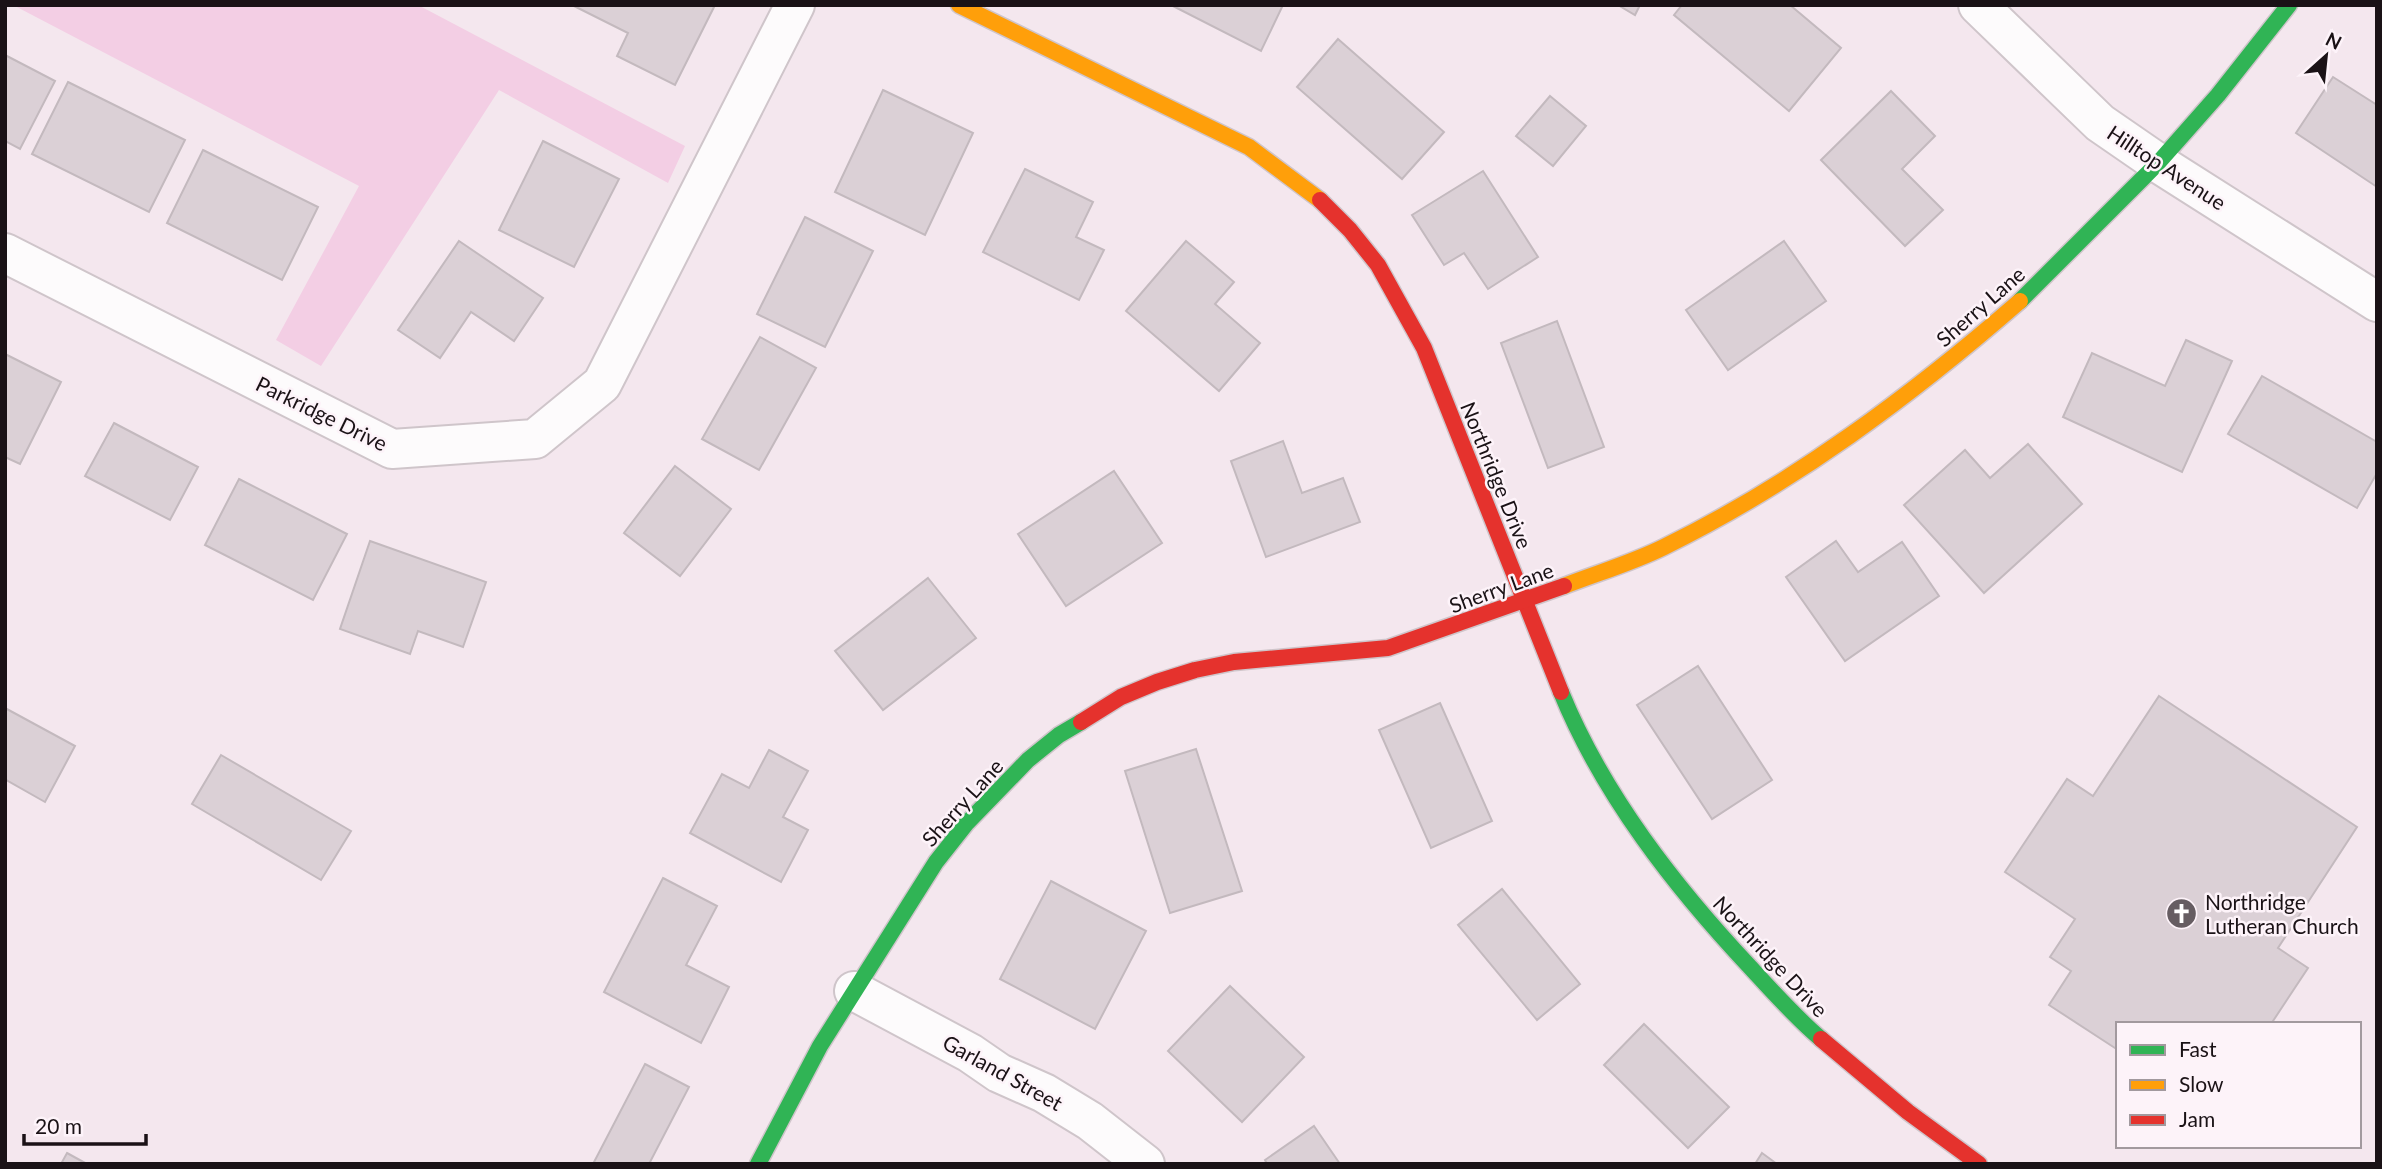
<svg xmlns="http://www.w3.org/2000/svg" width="2382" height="1169" viewBox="0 0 2382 1169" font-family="Lato,sans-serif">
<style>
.green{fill:#f3cee4}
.building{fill:#dbd0d6;stroke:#c3b9be;stroke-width:2}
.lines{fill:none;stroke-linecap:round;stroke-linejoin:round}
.street-casing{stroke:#cfc5ca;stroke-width:42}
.fast-casing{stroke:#cfc5ca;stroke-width:19}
.slow-casing{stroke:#cfc5ca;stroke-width:19}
.jam-casing{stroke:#cfc5ca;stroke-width:19}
.street{stroke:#fdfbfc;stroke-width:38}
.fast{stroke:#30b455;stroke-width:16}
.slow{stroke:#ff9f0a;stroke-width:16}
.jam{stroke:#e5322d;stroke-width:16}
.labels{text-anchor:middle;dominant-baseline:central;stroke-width:5;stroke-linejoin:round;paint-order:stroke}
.street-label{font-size:21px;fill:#1a1216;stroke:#fdf3f9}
.poi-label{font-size:21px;fill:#1a1216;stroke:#fdf3f9;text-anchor:start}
</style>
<rect width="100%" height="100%" fill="#f4e7ee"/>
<path class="green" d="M13 5H418L685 146 668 183 499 90 321 366 276 340 359 186Z"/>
<g class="building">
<path d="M572 5H711L714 7 675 85 617 56 628 33Z"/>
<path d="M1171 5H1283L1261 51Z"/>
<path d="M1618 5H1640L1635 15Z"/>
<path d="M1682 5H1790L1841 48 1789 111 1674 15Z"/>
<path d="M1338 39 1444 132 1402 179 1297 87Z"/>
<path d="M5 55 55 81 20 149 5 141Z"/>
<path d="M2333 77 2377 105V187L2296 133Z"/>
<path d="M68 82 185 140 149 212 32 154Z"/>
<path d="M883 90 973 133 925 235 835 192Z"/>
<path d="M1891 91 1935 136 1902 169 1943 210 1905 246 1821 160Z"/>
<path d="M1550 96 1586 126 1553 166 1516 136Z"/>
<path d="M543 141 619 179 574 267 499 230Z"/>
<path d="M203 150 318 207 282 280 167 223Z"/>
<path d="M1025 169 1093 202 1076 237 1104 250 1079 300 983 252Z"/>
<path d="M1483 171 1538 257 1488 289 1464 253 1444 265 1412 215Z"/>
<path d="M805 217 873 251 825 347 757 314Z"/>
<path d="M459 241 543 298 514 341 471 312 440 358 398 330Z"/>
<path d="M1186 241 1234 282 1215 304 1260 343 1219 391 1126 311Z"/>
<path d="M1784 241 1826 301 1728 370 1686 310Z"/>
<path d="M1557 321 1604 447 1548 468 1501 343Z"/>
<path d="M760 337 816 368 759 470 702 439Z"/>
<path d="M2186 340 2232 361 2182 472 2063 417 2092 353 2165 386Z"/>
<path d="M5 354 61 382 20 464 5 457Z"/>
<path d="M2262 376 2377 442V473L2357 508 2228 434Z"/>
<path d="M114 423 198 467 170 520 85 476Z"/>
<path d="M1283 441 1302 493 1343 478 1360 522 1266 557 1231 461Z"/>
<path d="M2028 444 2082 504 1984 593 1904 505 1965 450 1990 478Z"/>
<path d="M675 466 731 509 680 576 624 533Z"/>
<path d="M1114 471 1162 543 1066 606 1018 534Z"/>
<path d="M239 479 347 534 313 600 205 545Z"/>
<path d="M370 541 486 582 463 647 418 631 410 654 340 629Z"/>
<path d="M1836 541 1858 572 1902 542 1939 596 1845 661 1786 577Z"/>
<path d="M928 578 976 638 883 710 835 651Z"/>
<path d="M1698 666 1772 780 1712 819 1637 705Z"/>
<path d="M2159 696 2357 827 2278 948 2308 968 2271 1024H2118V1050L2049 1005 2071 971 2050 957 2075 919 2005 872 2067 779 2093 796Z"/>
<path d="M1440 703 1492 821 1431 848 1379 730Z"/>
<path d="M5 708 75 746 45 802 6 780 5 782Z"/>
<path d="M1196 749 1242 891 1170 913 1125 771Z"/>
<path d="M769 750 808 771 783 817 808 830 781 882 690 833 722 774 749 788Z"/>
<path d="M221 755 351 831 321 880 192 804Z"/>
<path d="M663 878 717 906 686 965 729 987 701 1043 604 992Z"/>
<path d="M1051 881 1146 931 1095 1029 1000 979Z"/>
<path d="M1502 889 1580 984 1537 1020 1458 925Z"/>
<path d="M1230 986 1304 1057 1242 1122 1168 1051Z"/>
<path d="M1644 1024 1729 1107 1688 1148 1604 1065Z"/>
<path d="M645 1064 689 1087 649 1164H593Z"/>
<path d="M1314 1126 1340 1164H1267L1265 1160Z"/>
<path d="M67 1153 87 1164H61Z"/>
<path d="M1762 1153 1777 1164H1755Z"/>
</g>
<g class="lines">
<defs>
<g id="street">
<path d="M1978 5 2100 123 2158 163 2377 302"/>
<path d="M5 253 392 449 535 439 602 384 795 5"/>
<path d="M854 991 970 1053 999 1073 1044 1093 1090 1121 1145 1164"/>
</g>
<g id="fast">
<path d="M2020 301 2158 163 2218 95 2289 5"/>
<path d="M1561 692C1603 795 1675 887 1750 967 1773 992 1795 1017 1821 1039"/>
<path d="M758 1164 820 1046 936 862 966 824 1028 760 1059 735 1081 722"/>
</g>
<g id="slow">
<path d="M959 5 1249 147 1320 200"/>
<path d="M1564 586C1597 573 1632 563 1664 547 1794 483 1911 396 2020 301"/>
</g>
<g id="jam">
<path d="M1320 200 1350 230 1378 265 1424 348 1561 692"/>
<path d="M1081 722 1121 697 1157 682 1195 670 1234 662 1388 648 1564 586"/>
<path d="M1821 1039 1908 1112 1979 1164"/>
</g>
</defs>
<use href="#street" class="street-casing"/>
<use href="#fast" class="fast-casing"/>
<use href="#slow" class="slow-casing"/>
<use href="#jam" class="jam-casing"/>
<use href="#street" class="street"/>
<use href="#fast" class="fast"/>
<use href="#slow" class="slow"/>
<use href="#jam" class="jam"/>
</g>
<defs>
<symbol id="church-disc" viewBox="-11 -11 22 22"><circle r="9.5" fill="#665d62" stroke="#fdf3f9"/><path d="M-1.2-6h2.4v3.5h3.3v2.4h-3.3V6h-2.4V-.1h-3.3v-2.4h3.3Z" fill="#fff"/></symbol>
</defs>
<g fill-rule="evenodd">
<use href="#church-disc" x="2164" y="896" width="35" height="35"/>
</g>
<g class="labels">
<g class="street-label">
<text transform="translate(2167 167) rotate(33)">Hilltop Avenue</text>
<text transform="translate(1980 306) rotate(-41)">Sherry Lane</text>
<text transform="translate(322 413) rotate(26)">Parkridge Drive</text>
<text transform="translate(1497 475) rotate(68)">Northridge Drive</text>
<text transform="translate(1501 587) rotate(-20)">Sherry Lane</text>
<text transform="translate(962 802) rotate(-48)">Sherry Lane</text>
<text transform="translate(1771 956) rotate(47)">Northridge Drive</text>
<text transform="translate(1003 1072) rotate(29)">Garland Street</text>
</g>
<g class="poi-label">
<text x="2205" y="901">Northridge<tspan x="2205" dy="24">Lutheran Church</tspan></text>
</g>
</g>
<rect width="2382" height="1169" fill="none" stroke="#1a1216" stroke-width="14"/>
<rect x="2116" y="1022" width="245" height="126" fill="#fdf3f9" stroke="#a2999e" stroke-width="2"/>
<rect x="2130" y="1045" width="35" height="10" fill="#30b455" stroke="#a2999e" stroke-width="2"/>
<text x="2179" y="1057" font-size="21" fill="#1a1216">Fast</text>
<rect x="2130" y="1080" width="35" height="10" fill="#ff9f0a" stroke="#a2999e" stroke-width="2"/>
<text x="2179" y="1092" font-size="21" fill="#1a1216">Slow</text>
<rect x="2130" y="1115" width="35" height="10" fill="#e5322d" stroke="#a2999e" stroke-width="2"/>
<text x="2179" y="1127" font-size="21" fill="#1a1216">Jam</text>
<g transform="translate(2326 56) rotate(27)" stroke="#fdf3f9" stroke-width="5" paint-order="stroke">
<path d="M0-5L12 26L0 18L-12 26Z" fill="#1a1216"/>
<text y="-10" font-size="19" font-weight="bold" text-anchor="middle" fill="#1a1216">N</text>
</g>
<path d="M24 1134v10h122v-10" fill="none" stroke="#1a1216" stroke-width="3.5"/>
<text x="35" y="1134" font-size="21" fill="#1a1216" stroke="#fdf3f9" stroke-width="5" paint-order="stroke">20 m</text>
</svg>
